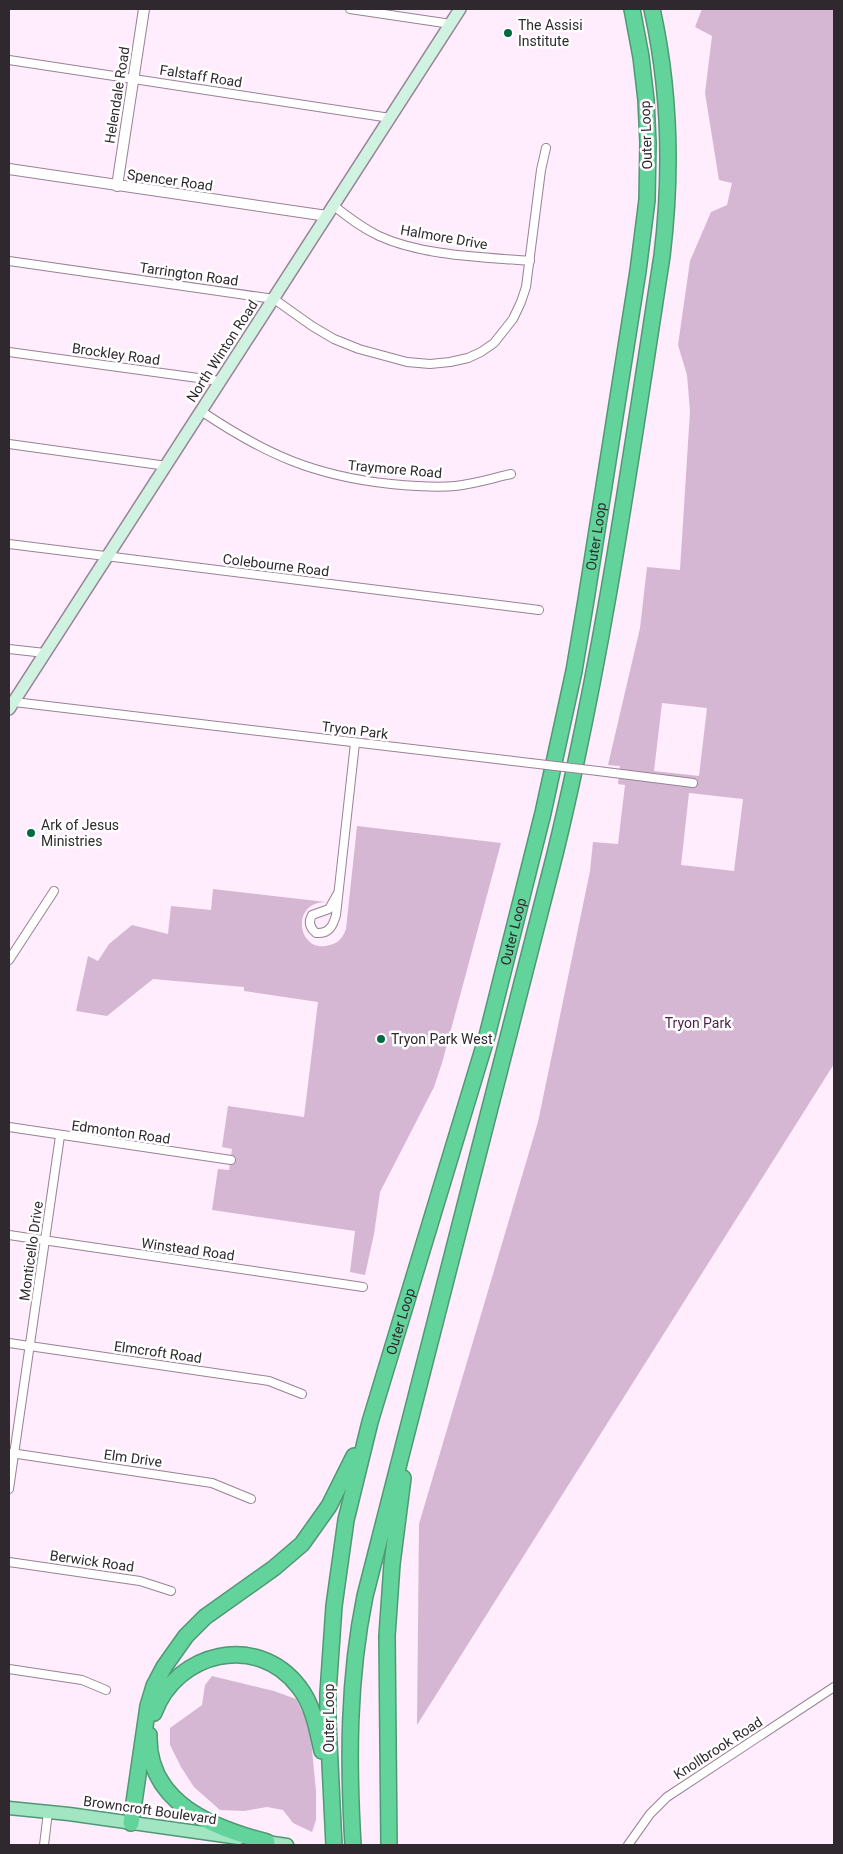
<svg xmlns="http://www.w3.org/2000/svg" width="843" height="1854" viewBox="0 0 843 1854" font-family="Roboto,sans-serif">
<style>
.green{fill:#d6b7d3;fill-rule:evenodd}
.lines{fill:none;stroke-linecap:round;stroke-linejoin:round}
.minor-casing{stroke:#988295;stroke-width:10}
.tertiary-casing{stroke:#988295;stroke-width:12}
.secondary-casing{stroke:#988295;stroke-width:14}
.primary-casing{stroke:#509875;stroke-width:15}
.motorway-casing{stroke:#509875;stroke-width:18}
.minor{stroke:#fff;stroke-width:8}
.tertiary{stroke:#fff;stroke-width:10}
.secondary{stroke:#d0f2e1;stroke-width:11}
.primary{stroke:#a1e5c3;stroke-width:12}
.motorway{stroke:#62d49b;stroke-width:15}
.minor-bridge-casing{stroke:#988295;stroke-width:10;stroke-linecap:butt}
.minor-bridge{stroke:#fff;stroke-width:8}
.poi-dot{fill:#006b43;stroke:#fff;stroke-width:2}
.labels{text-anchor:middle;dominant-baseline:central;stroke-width:5;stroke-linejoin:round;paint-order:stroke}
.poi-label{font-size:14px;fill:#30282f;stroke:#fff;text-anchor:start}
.street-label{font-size:14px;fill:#30282f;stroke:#fff}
.park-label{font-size:14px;fill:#4d1e4a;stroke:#fff}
</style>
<rect width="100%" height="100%" fill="#ffecfd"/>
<g class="green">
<path d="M702 9H834V1064L417 1725 419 1524 538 1122 590 871 593 842 618 844 625 785 618 784 620 766 608 765 640 628 647 567 680 570 690 411 687 375 678 345 690 261 711 212 727 205 732 183 719 180 705 93 712 36 695 27ZM662 703 707 708 699 776 654 771ZM689 793 743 799 734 871 681 865Z"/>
<path d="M357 826 501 843 442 1063 434 1087 380 1192 374 1234 365 1275 350 1272 355 1231 212 1210 218 1169 229 1170 232 1149 222 1147 228 1106 304 1117 318 1002 244 991V987L153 979 107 1016 76 1011 88 956 98 961 109 944 132 925 168 934 171 906 211 910 213 889 326 902C289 902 298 955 330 945 339 943 343 937 346 929Z"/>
<path d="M212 1676 274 1691 296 1699 305 1717 311 1739 316 1791V1820L312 1832 293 1823 283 1810 267 1807 244 1811 220 1810 194 1787 181 1767 170 1745V1728L202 1705 205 1685Z"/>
</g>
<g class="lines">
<defs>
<g id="minor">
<path d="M350 9 451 24"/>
<path d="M9 60 390 118"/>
<path d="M334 206C348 217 362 228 379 236 423 256 482 257 530 261"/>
<path d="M9 261 274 299 312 326 334 339 359 349 407 362 430 364 450 362 468 358 481 352 494 343 513 319 521 302 526 287 541 170 546 148"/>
<path d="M9 352 220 381"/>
<path d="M201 411C265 454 314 476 391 484 412 486 434 488 455 486 474 484 493 478 511 474"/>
<path d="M9 444 167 466"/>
<path d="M9 544 539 610"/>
<path d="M9 649 45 653"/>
<path d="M14 702 530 763"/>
<path d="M598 771 693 783"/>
<path d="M338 893 329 909 312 915C308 922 310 928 316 933 329 934 333 926 336 915L355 743"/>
<path d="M9 960 54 891"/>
<path d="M9 1127 231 1160"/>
<path d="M9 1235 363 1287"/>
<path d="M9 1343 269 1381 302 1394"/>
<path d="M11 1453 212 1483 251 1499"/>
<path d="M9 1489 60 1136"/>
<path d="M9 1562 140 1581 171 1591"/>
<path d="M9 1669 82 1680 106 1690"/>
<path d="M44 1845 48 1812"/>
<path d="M628 1845 650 1814 667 1797 834 1687"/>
</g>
<g id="tertiary">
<path d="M9 169 327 216"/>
<path d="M117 186 144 9"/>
</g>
<path id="secondary" d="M9 709 460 9"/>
<g id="primary">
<path d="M9 1808 69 1814 239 1838"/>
<path d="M259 1841 287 1845"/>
</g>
<g id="motorway">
<path d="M154 1713C176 1652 257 1632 299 1687 313 1705 317 1728 322 1751"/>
<path d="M149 1735C147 1803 213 1828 267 1842"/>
<path d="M131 1823 148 1706 154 1686 164 1667 186 1636 205 1617 274 1568 302 1544 329 1506 354 1456"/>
<path id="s1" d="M334 1845 328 1722V1693L334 1606 346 1520 370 1422 487 1036 543 813 574 671 586 600 638 271 647 200 648 143 646 100 641 57 632 9"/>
<path d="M353 1845C348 1761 348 1679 365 1596L555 854C603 657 631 456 662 256 672 173 670 90 652 9"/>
<path d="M389 1845 387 1636 392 1564 403 1478"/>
</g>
</defs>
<use href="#minor" class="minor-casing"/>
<use href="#tertiary" class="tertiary-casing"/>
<use href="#secondary" class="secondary-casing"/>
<use href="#primary" class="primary-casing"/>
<use href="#motorway" class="motorway-casing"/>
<use href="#minor" class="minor"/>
<use href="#tertiary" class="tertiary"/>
<use href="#secondary" class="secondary"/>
<use href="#primary" class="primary"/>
<use href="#motorway" class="motorway"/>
<defs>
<path id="minor-bridge" d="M530 763 598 771"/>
</defs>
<use href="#minor-bridge" class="minor-bridge-casing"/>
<use href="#minor-bridge" class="minor-bridge"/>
</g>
<g class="poi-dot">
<circle cx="508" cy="33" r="5"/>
<circle cx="31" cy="833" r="5"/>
<circle cx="381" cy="1039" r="5"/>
</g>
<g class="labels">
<g class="poi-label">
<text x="518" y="25">The Assisi<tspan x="518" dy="16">Institute</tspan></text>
<text x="41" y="825">Ark of Jesus<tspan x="41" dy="16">Ministries</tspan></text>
<text x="391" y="1039">Tryon Park West</text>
</g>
<g class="street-label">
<text transform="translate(201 76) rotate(9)">Falstaff Road</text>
<text transform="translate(117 95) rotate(-81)">Helendale Road</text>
<text transform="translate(646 135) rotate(-92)">Outer Loop</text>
<text transform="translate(170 180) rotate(8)">Spencer Road</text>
<text transform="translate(444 237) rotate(10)">Halmore Drive</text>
<text transform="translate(189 274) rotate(8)">Tarrington Road</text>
<text transform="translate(222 351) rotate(-57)">North Winton Road</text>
<text transform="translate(116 354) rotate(8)">Brockley Road</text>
<text transform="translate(395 469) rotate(5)">Traymore Road</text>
<text stroke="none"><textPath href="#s1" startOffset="1342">Outer Loop</textPath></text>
<text transform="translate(276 565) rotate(7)">Colebourne Road</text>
<text transform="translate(355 730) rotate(7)">Tryon Park</text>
<text stroke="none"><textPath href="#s1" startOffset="938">Outer Loop</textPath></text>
<text transform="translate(121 1132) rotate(8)">Edmonton Road</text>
<text transform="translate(188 1249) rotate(8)">Winstead Road</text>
<text transform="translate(31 1251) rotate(-82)">Monticello Drive</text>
<text stroke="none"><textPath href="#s1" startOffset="532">Outer Loop</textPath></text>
<text transform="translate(158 1352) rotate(8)">Elmcroft Road</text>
<text transform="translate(133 1458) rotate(8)">Elm Drive</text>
<text transform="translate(92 1561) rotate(8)">Berwick Road</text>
<text transform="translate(329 1718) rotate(-90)">Outer Loop</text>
<text transform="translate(718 1748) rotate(-33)">Knollbrook Road</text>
<text transform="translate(150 1810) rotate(8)">Browncroft Boulevard</text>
</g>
<g class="park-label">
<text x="698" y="1023">Tryon Park</text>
</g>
</g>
<rect width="843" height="1854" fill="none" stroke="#30282f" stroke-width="20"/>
</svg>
